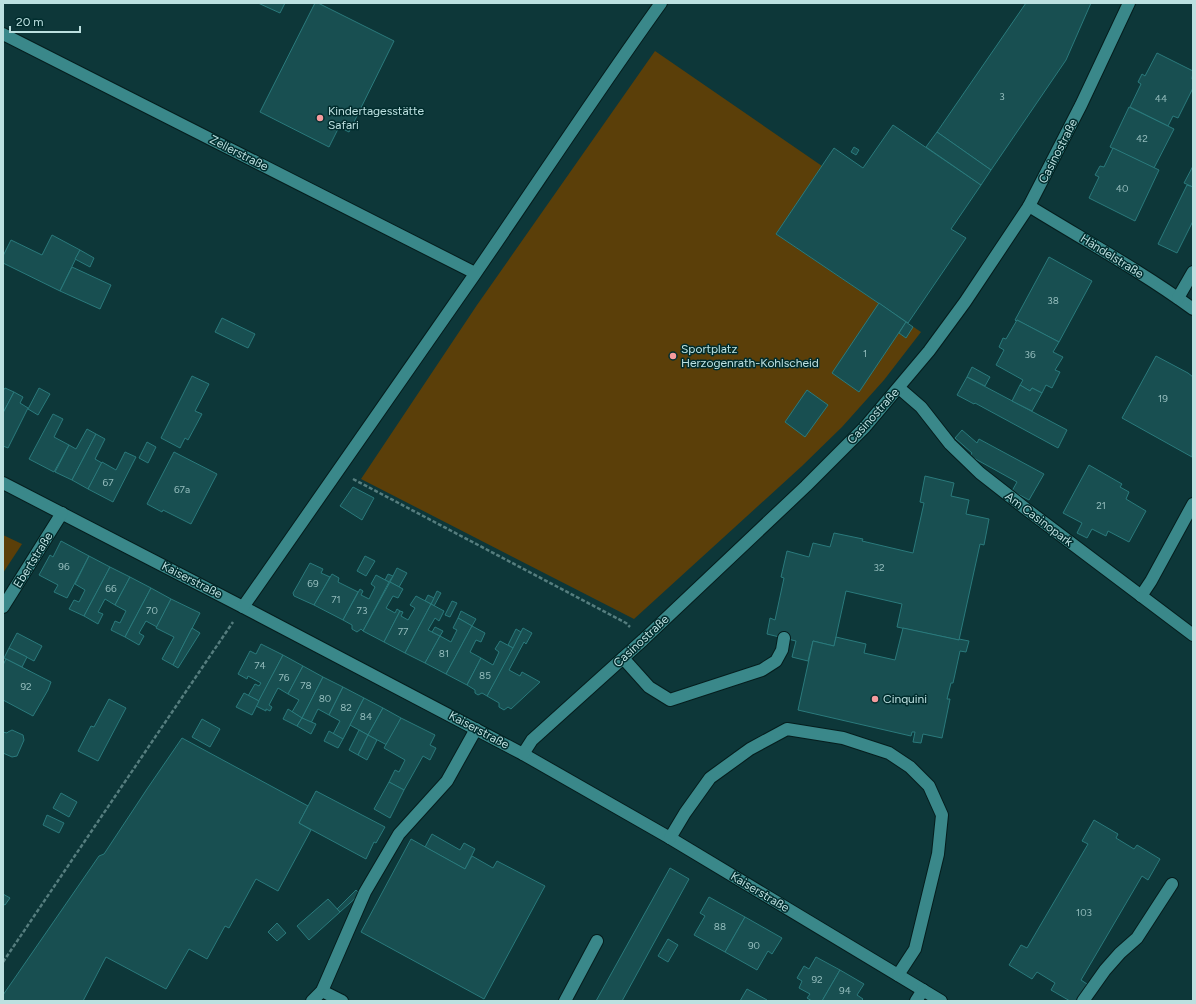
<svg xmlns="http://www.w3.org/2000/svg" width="1196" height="1004" viewBox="0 0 1196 1004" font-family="Figtree,sans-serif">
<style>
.green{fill:#5b3f09}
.building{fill:#184f51;stroke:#2a7a7c}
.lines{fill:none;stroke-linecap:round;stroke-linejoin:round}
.minor-casing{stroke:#051d1d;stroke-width:14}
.path{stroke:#557d7e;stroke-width:2.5;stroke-dasharray:4 2;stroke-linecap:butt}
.minor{stroke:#3a888a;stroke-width:12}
.poi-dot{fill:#f59b9e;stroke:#012d2e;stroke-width:1.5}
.labels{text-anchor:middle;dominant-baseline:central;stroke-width:3;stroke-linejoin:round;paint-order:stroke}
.number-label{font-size:10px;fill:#93bcbc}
.poi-label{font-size:12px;fill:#bce0e0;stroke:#012d2e;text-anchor:start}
.street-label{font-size:12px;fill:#bce0e0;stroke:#012d2e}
</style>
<rect width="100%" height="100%" fill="#0d3739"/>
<g class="green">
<path d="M655 51 822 166 776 234 921 332 884 380 842 427 802 466 634 619 361 479 477 305Z"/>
<path d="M3 535 22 544 3 573Z"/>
</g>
<g class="building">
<path d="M258 3H285L280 13Z"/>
<path d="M315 3H318L394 41 349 132 339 127 329 147 260 112Z"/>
<path d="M1026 3H1091L1066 60 991 170 937 132Z"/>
<path d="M1157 53 1193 71 1192 79H1193V88L1178 118 1173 116 1168 126 1130 107 1141 84 1138 82 1142 74 1145 76Z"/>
<path d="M1129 107 1174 129 1154 168 1110 147Z"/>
<path d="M893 125 981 185 951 229 966 238 908 323 776 234 834 148 863 168Z"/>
<path d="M937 132 991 170 981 185 926 147Z"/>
<path d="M854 147 859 150 856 155 851 152Z"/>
<path d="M1113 148 1159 170 1135 221 1089 198 1099 177 1095 175 1100 166 1104 167Z"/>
<path d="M1193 166V187L1184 183Z"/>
<path d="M1187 185 1193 187V221L1177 253 1158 244Z"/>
<path d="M52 235 80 250 60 291 3 263V256L11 240 42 255Z"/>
<path d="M80 250 94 258 90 267 75 259Z"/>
<path d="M1049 257 1092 281 1059 342 1017 320 1016 321 1015 320Z"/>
<path d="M72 267 111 285 100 309 60 291Z"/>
<path d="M879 303 906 322 859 392 832 373Z"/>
<path d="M222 318 255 334 248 348 215 332Z"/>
<path d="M1017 320 1059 342 1053 352 1063 357 1055 370 1060 372 1052 388 1046 385 1042 393 1032 388 1030 391 1020 385 1023 380 996 365 1004 350 999 347 1003 338 1006 339Z"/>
<path d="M906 322 913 327 906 338 899 333Z"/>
<path d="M1156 356 1188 373 1193 377 1192 457 1122 418Z"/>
<path d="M972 367 990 377 985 386 967 377Z"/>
<path d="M192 376 209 384 195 411 202 414 188 440 185 438 180 448 161 438Z"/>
<path d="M967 377 1067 430 1058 448 975 403 974 404 957 395Z"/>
<path d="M1020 385 1030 391 1032 388 1042 393 1032 411 1012 401Z"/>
<path d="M5 388 14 392 3 413V391Z"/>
<path d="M39 388 50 394 38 415 28 409Z"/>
<path d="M807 390 828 405 805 437 785 422Z"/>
<path d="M14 392 23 397 20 403 28 408 8 448 3 446V413Z"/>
<path d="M53 414 63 419 54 437 69 445 54 472 29 459Z"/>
<path d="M87 429 96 434 72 480 55 472 69 445 76 449Z"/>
<path d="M962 430 977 443 979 439 1044 474 1029 500 1012 491 1017 482 970 456 972 453 955 438Z"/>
<path d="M96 434 105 439 95 459 102 463 88 489 72 480Z"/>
<path d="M147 442 156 447 148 463 139 458Z"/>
<path d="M125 452 136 457 113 502 88 489 102 462 116 470Z"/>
<path d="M174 452 217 474 191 524 163 510 162 512 147 504Z"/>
<path d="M1089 465 1122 484 1120 487 1129 492 1126 499 1146 511 1129 542 1108 531 1106 536 1092 529 1087 538 1077 533 1082 523 1063 513Z"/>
<path d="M925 476 954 483 951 496 969 500 966 514 989 519 984 545 980 544 959 640 897 627 902 604 846 591 834 646 813 641 808 661 792 657 796 641 767 634 770 618 775 620 784 578 781 577 787 551 809 557 813 543 830 547 834 533 863 539 862 541 913 553 924 503 920 502Z"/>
<path d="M353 487 374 498 362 520 340 506Z"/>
<path d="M61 541 89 556 67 598 54 592 58 585 39 575 50 555 53 557Z"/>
<path d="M89 556 110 567 84 616 69 609 74 600 79 602 85 590 75 584Z"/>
<path d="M365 556 375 561 366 576 357 571Z"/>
<path d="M310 563 323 569 321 573 330 577 314 605 294 596 293 593Z"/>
<path d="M110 567 130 577 115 605 105 599 98 612 103 614 98 624 84 616Z"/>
<path d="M397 568 407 573 399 587 390 582Z"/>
<path d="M332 574 339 578 338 582 358 592 343 620 314 605Z"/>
<path d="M388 574 393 576 389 582 385 580Z"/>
<path d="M376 575 389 582 363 631 361 629 357 632 352 629V625L343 620 360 589 363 591 361 595 369 599 375 587 371 584Z"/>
<path d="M130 577 151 588 125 637 111 630 115 621 120 623 126 611 115 605Z"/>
<path d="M390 582 403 589 398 598 393 596 386 608 395 613 397 609 400 611 384 642 363 631Z"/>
<path d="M151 588 171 599 157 627 146 621 139 633 144 636 139 645 125 637Z"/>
<path d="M437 591 441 593 434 606 431 604Z"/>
<path d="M428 595 434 598 431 604 425 601Z"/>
<path d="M416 596 431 604 405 653 384 642 400 611 403 612 401 616 408 620 415 608 410 605Z"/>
<path d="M171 599 200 613 173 665 162 659 174 637 156 628Z"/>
<path d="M452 601 457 603 450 617 445 615Z"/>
<path d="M431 604 444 611 439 621 435 618 428 630 440 636 425 663 405 653Z"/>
<path d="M461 611 476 619 472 626 458 618Z"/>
<path d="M458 618 472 626 446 674 425 663 440 636 451 642 457 630 453 628Z"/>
<path d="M472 626 485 633 481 642 476 640 470 652 481 658 467 685 446 674Z"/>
<path d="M435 627 443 631 440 636 432 632Z"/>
<path d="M192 628 200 633 178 668 173 665Z"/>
<path d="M523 628 532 633 526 644 524 642 509 670 520 676 522 672 540 682 511 709 508 707 504 710 499 707V703L487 696Z"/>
<path d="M903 628 959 640V639L969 641 966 652 960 651 953 683H951L947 699H950L942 738 923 734 921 743 913 742 915 732H912L911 736 798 710 813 641 834 646 836 637 866 644 864 653 895 660Z"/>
<path d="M516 629 521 632 513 648 508 645Z"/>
<path d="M17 633 42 646 34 661 9 648Z"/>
<path d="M500 641 513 648 487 696 482 693 478 695 475 693V690L467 685 481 658 493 665 499 652 495 649Z"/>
<path d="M261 644 283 655 259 701 248 696 255 684 259 686 261 683 248 676 247 679 238 674 250 651 256 654Z"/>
<path d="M9 648 27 657 22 667 4 658Z"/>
<path d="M283 655 303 666 288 694 278 688 269 705 272 707 270 711 266 709V711L256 706Z"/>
<path d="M6 659 51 682 48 690 33 716 3 700V665Z"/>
<path d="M303 666 323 677 302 718 292 712 299 700 288 694Z"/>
<path d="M323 677 343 687 329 715 318 709 311 723 302 718Z"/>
<path d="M343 687 364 698 343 739 333 734 340 721 329 715Z"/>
<path d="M244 693 259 701 252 715 236 707Z"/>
<path d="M364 698 383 708 368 735 350 725Z"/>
<path d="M109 699 126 708 98 761 78 751 91 726 94 727Z"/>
<path d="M383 708 401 718 387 745 368 735Z"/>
<path d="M288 709 302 718 297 726 283 719Z"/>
<path d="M302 718 316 724 311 734 297 726Z"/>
<path d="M401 718 435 735 430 745 436 748 430 760 423 756 404 790 389 782 395 770 399 772 405 760 384 748Z"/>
<path d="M202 719 220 729 210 747 192 737Z"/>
<path d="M12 730 23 735 24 740 17 756 12 757 3 753V732L7 733 8 732Z"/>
<path d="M359 730 368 735 358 755 349 750Z"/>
<path d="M329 731 343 739 338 748 324 741Z"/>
<path d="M368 735 377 740 367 760 358 755Z"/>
<path d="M182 738 308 806 299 823 311 830 278 891 256 879 229 928 225 926 207 959 189 949 166 989 106 957 83 1001H3V995L99 856 104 854 147 789Z"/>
<path d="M389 782 404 790 390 818 374 809Z"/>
<path d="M316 791 385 827 376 843 374 842 366 859 299 823Z"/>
<path d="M61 793 77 802 69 817 53 808Z"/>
<path d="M47 815 64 823 59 833 43 825Z"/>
<path d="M1094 820 1118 834 1116 838 1134 849 1137 845 1160 859 1148 880 1142 876 1081 980 1087 984 1077 1001H1070L1051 990 1055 983 1037 972 1032 979 1009 965 1021 945 1027 948 1088 844 1082 841Z"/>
<path d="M432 834 460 850 464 843 475 849 465 869 425 847Z"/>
<path d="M411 839 465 869 472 856 493 868 497 861 545 886 484 999 361 932Z"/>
<path d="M670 868 689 879 622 1001H596Z"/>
<path d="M356 890 360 894 340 912 337 909Z"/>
<path d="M3 894 10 898 5 905 3 904Z"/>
<path d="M709 897 745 917 725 952 694 935 705 916 700 913Z"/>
<path d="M328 899 340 912 309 940 297 926Z"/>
<path d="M745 917 782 938 772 954 768 951 757 970 725 952Z"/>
<path d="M277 923 286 933 277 941 268 932Z"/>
<path d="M668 939 678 945 668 962 658 956Z"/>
<path d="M816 957 840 970 822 1001H812L807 998 810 994 799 988 802 981 797 978 804 966 809 969Z"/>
<path d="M840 970 864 984 857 995 863 999 861 1001H822Z"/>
<path d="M747 989 767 1000V1001H740Z"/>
</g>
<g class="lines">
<defs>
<g id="minor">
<path d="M3 34 475 273"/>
<path d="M1029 206C1084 240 1141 271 1193 309"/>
<path d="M1178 298 1193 272"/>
<path d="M899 388 921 407 950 444 980 473 1026 509 1193 635"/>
<path d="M3 483 243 607 523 754 670 838 941 1001"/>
<path d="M1141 596 1151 581 1193 504"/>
<path d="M3 607 62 513"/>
<path d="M243 607C320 495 398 385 475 274 537 184 597 92 661 3"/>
<path d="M623 658 649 687 670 700 762 670 776 661 782 650 784 638"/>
<path d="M523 754 532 740 643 640 806 486 865 427 929 351 965 302 1029 206 1081 105 1129 3"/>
<path d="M670 838 685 813 710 778 750 749 787 729 843 738 889 753 910 767 929 786 942 815 938 854 915 949 898 975"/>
<path d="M322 991 342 1001"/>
<path d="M312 1001 322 991 365 892 399 834 447 781 476 729"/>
<path d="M565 1001 597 941"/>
<path d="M916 1001 923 990"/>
<path d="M1083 1001 1105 970 1120 953 1137 938 1172 884"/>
</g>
</defs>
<use href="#minor" class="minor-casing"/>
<g class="path">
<path d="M353 479 626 623 630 627"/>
<path d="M3 962 233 622"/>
</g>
<use href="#minor" class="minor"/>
</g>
<g class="poi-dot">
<circle cx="320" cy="118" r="4"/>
<circle cx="673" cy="356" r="4"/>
<circle cx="875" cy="699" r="4"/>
</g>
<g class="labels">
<g class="number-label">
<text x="1002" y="96">3</text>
<text x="1161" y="98">44</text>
<text x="1142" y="138">42</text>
<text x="1122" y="188">40</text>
<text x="1053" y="300">38</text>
<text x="865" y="353">1</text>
<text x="1030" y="354">36</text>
<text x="1163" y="398">19</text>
<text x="108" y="482">67</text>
<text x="182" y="489">67a</text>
<text x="1101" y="505">21</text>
<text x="64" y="566">96</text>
<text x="879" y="567">32</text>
<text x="313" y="583">69</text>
<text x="111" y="588">66</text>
<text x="336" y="599">71</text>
<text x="152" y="610">70</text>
<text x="362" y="610">73</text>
<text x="403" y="631">77</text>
<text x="444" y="653">81</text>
<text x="260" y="665">74</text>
<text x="485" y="675">85</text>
<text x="284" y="677">76</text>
<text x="306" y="685">78</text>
<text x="26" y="686">92</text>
<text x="325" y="698">80</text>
<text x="346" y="707">82</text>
<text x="366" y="716">84</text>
<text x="1084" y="912">103</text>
<text x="720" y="926">88</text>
<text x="754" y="945">90</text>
<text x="817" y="979">92</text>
<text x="845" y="990">94</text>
</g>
<g class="poi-label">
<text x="328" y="111">Kindertagesstätte<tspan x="328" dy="14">Safari</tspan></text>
<text x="681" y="349">Sportplatz<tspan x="681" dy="14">Herzogenrath-Kohlscheid</tspan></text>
<text x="883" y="699">Cinquini</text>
</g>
<g class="street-label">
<text transform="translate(1058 151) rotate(-63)">Casinostraße</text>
<text transform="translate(239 153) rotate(27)">Zellerstraße</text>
<text transform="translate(1112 256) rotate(32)">Händelstraße</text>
<text transform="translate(873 416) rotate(-48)">Casinostraße</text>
<text transform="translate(1039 519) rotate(37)">Am Casinopark</text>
<text transform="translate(33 560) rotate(-58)">Ebertstraße</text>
<text transform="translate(192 580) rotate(27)">Kaiserstraße</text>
<text transform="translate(641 641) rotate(-43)">Casinostraße</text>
<text transform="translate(479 730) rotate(28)">Kaiserstraße</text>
<text transform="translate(760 892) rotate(31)">Kaiserstraße</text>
</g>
</g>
<rect width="1196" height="1004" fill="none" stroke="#bce0e0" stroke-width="8"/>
<path d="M10 26v6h70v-6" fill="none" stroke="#bce0e0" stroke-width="2"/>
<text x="16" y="26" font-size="12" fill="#bce0e0" stroke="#012d2e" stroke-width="3" paint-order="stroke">20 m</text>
</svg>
